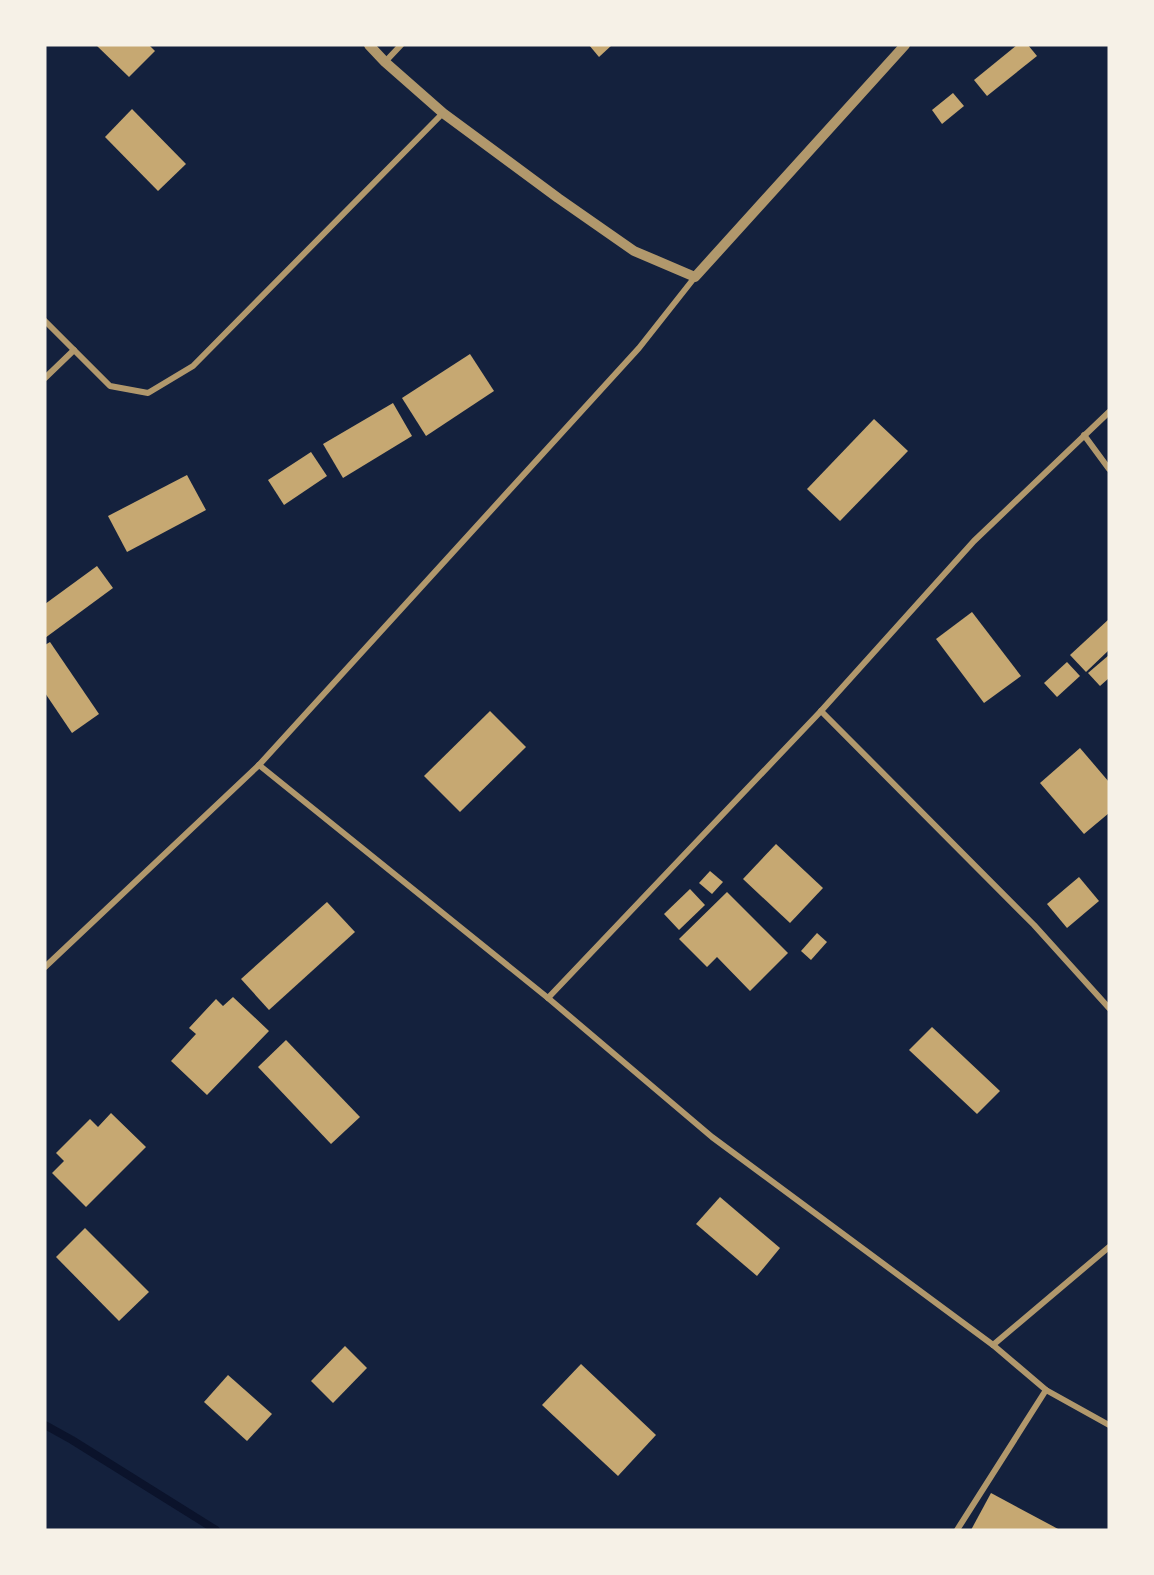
<svg xmlns="http://www.w3.org/2000/svg" width="1154" height="1575" viewBox="0 0 1154 1575" font-family="'Crimson Pro',serif">
<style>
.lines{fill:none;stroke-linecap:round;stroke-linejoin:round}
.stream{stroke:#0b132b;stroke-width:8}
.building{fill:#c6a872}
.minor{stroke:#b1986c;stroke-width:6}
.tertiary{stroke:#b1986c;stroke-width:10}
</style>
<rect width="100%" height="100%" fill="#14213d"/>
<g class="lines">
<path class="stream" d="M45 1425 72 1440 216 1530"/>
</g>
<g class="building">
<path d="M96 45H149L155 51 129 77Z"/>
<path d="M589 45H612L599 57Z"/>
<path d="M1017 45H1028L1037 56 987 96 974 80Z"/>
<path d="M953 93 964 106 942 124 932 110Z"/>
<path d="M132 109 186 164 158 191 105 137Z"/>
<path d="M470 354 494 391 426 436 402 398Z"/>
<path d="M393 403 412 436 343 478 323 444Z"/>
<path d="M874 419 908 451 840 521 807 489Z"/>
<path d="M311 452 327 476 284 505 268 480Z"/>
<path d="M187 475 206 510 127 552 108 516Z"/>
<path d="M97 566 113 588 45 638V604Z"/>
<path d="M972 612 1021 676 984 703 936 639Z"/>
<path d="M1109 619V650L1086 672 1070 655Z"/>
<path d="M50 642 99 714 72 733 45 693V645Z"/>
<path d="M1109 655V678L1100 686 1088 673Z"/>
<path d="M1067 662 1080 676 1057 697 1044 683Z"/>
<path d="M490 711 526 747 460 812 424 776Z"/>
<path d="M1080 748 1109 782V813L1084 834 1040 783Z"/>
<path d="M776 844 823 888 790 923 743 879Z"/>
<path d="M710 871 723 882 712 894 699 883Z"/>
<path d="M1079 877 1099 901 1067 928 1047 904Z"/>
<path d="M690 889 705 905 679 930 664 914Z"/>
<path d="M727 892 788 953 750 991 717 957 707 967 679 939Z"/>
<path d="M327 902 355 932 269 1010 241 979Z"/>
<path d="M817 933 827 942 811 960 801 951Z"/>
<path d="M233 997 269 1031 207 1095 171 1061 196 1034 189 1028 216 999 223 1006Z"/>
<path d="M932 1027 1000 1091 977 1114 909 1050Z"/>
<path d="M286 1040 360 1117 331 1144 258 1067Z"/>
<path d="M111 1113 146 1147 86 1207 52 1173 64 1161 56 1153 90 1119 98 1127Z"/>
<path d="M720 1197 780 1248 757 1276 696 1224Z"/>
<path d="M85 1228 149 1292 119 1321 56 1257Z"/>
<path d="M345 1346 367 1368 333 1403 311 1381Z"/>
<path d="M581 1364 656 1435 618 1476 542 1405Z"/>
<path d="M228 1375 272 1414 247 1441 204 1402Z"/>
<path d="M991 1493 1060 1530H971Z"/>
</g>
<g class="lines">
<g class="minor">
<path d="M385 62 401 45"/>
<path d="M45 321 110 386 148 393 193 366 443 113"/>
<path d="M45 378 74 350"/>
<path d="M1084 435 1109 469"/>
<path d="M821 711 1034 925 1109 1008"/>
<path d="M259 765 548 998 712 1137 993 1345 1046 1390 1109 1425"/>
<path d="M45 967 259 765 639 348 695 277"/>
<path d="M548 998 821 711 974 541 1109 412"/>
<path d="M993 1345 1109 1247"/>
<path d="M957 1530 1046 1390"/>
</g>
<path class="tertiary" d="M369 45 385 62 443 113 558 198 634 251 695 277 905 45"/>
</g>
<rect width="1154" height="1575" fill="none" stroke="#f6f1e7" stroke-width="93"/>
</svg>
